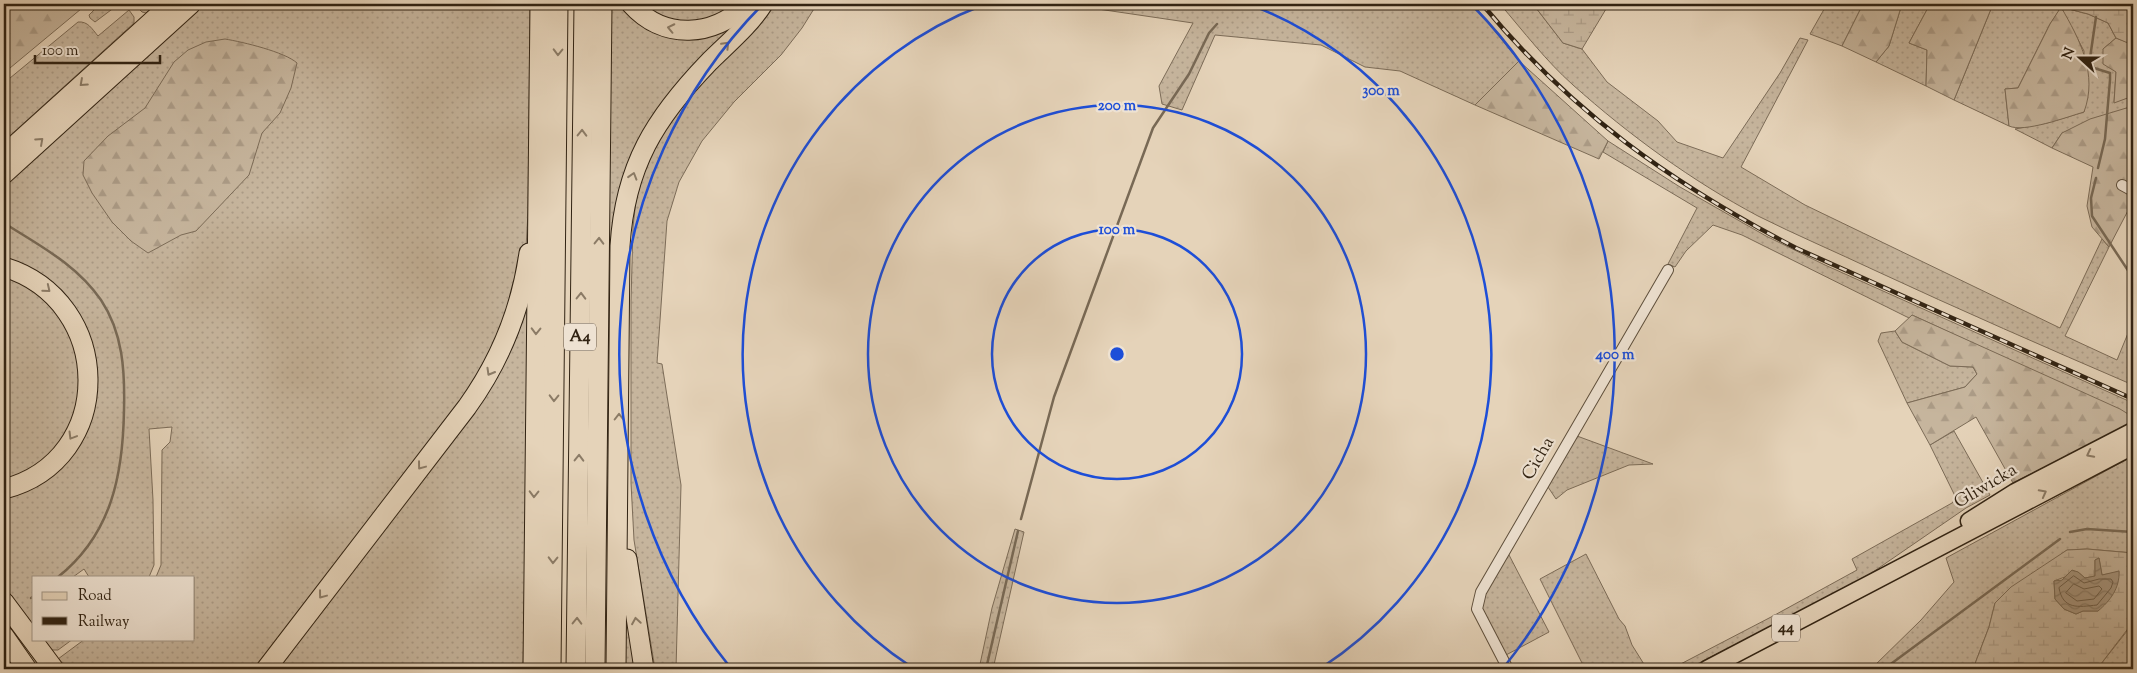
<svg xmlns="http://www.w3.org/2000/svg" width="2137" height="673" viewBox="0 0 2137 673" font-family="'Sorts Mill Goudy',serif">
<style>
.grass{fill:url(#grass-dots);stroke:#7c6c58}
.forest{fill:url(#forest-firs);stroke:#7c6c58}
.wetland{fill:url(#wetland-marsh);stroke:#7c6c58;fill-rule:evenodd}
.water{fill:url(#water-waves);stroke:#786955}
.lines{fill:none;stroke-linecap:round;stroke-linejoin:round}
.shore{stroke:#6c5d4a;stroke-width:1}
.stream{stroke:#786955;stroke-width:2.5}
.street-casing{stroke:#5e4f3c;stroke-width:12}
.primary-casing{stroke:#312313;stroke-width:19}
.highway-casing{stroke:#312313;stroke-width:21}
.street{stroke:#eee2d2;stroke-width:10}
.primary{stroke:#e5d3b9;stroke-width:16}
.highway{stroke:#e5d3b9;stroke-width:19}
.rail-casing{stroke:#312313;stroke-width:4.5}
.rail{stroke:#eee2d2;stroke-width:2.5;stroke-dasharray:8;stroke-linecap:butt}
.oneway{stroke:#8b7b66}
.ring{fill:none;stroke:#1d4ed8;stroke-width:2.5}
.labels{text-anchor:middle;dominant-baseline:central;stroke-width:4.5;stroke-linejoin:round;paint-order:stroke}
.shield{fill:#eee2d2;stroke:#6a5c4c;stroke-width:1}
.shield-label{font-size:16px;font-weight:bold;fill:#312313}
.street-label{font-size:18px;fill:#312313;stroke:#eee2d2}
.centre{fill:#1d4ed8;stroke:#eee2d2;stroke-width:2.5}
.ring-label{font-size:15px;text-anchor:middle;font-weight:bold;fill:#1d4ed8;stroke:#eee2d2;stroke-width:4.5;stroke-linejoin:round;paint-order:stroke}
</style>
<defs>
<pattern id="grass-dots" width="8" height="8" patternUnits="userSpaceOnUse" patternTransform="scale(1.25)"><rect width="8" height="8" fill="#c6b59d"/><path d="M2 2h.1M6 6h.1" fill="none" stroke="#ab9b86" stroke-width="1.8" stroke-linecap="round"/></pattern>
<pattern id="forest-firs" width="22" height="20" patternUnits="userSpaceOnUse" patternTransform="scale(1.25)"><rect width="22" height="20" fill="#c6b59d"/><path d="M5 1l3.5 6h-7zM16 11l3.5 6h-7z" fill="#ab9b86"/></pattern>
<pattern id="wetland-marsh" width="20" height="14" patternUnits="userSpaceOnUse" patternTransform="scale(1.25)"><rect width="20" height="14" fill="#c6b59d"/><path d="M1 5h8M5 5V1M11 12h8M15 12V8" fill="none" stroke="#ab9b86"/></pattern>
<pattern id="water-waves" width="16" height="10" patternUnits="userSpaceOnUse" patternTransform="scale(1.25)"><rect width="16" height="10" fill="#a89781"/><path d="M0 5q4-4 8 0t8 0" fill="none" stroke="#897b68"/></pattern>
</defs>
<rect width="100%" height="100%" fill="#e5d3b9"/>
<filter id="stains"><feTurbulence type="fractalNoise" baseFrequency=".004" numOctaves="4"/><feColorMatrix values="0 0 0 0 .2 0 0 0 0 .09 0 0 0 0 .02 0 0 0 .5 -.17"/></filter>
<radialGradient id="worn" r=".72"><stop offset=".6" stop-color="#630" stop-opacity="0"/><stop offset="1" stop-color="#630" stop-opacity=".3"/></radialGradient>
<g class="grass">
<path d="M100 4H119L95 22 90 18 89 15Z"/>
<path d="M134 4H156L146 13 142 12Z"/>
<path d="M201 4H530L528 212 526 248 519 283 481 376 258 669H65L58 659 85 639H194V577H156L161 565 162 450 170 442 172 427 149 429 153 500 154 565 149 577H89L84 569 73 577H34V628L4 588V494L80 431 83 331 4 263V181Z"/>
<path d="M609 4H622L648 26 740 19 633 161 610 549 606 486 608 344Z"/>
<path d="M640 4H736L702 24 664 21Z"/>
<path d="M768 4H817L802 28 781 55 734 102 702 141 679 182 667 221 657 363 662 364 681 485 676 669H655L634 540 631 483V301L633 227 637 191 648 153 672 111Z"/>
<path d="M1064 4H1473L1519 61 1475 105 1400 71 1365 67 1321 45 1215 35 1182 110 1162 104 1159 86 1193 23Z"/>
<path d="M1500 4H1533L1563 43 1582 49 1607 82 1658 121 1677 142 1723 158 1780 73 1800 38 1808 40 1741 167 1805 205 2060 328 2102 239 2109 247 2065 336 2117 360 2133 321V385C2047 348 1960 310 1874 270 1836 252 1796 235 1758 216 1692 181 1629 135 1573 85 1546 61 1524 32 1500 4Z"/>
<path d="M1827 4H1863L1842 46 1810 34Z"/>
<path d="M1902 4H1930L1909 43 1927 50 1926 86 1876 62 1889 46Z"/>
<path d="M1993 4H2059L2061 7 2088 14 2108 23 2116 38 2103 49 2116 72 2114 102 2133 96V106L2062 133 2052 148 2015 129 2047 123 2084 112V51L2061 8 2050 24 2018 88 2005 89 2009 126 1954 100Z"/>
<path d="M129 10 134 17V23L4 141V83L78 22C88 21 92 29 98 36Z"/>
<path d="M1608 141 1680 187 1766 236 1825 265 2133 403V417L1912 315 1909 318 1742 235 1713 225 1686 251 1675 267 1668 264 1697 208 1603 152Z"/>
<path d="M4 273 30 284 65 318 81 363 77 410 64 438 42 463 4 483Z"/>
<path d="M530 301 523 669H272L477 403 527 302Z"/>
<path d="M1895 331 1902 342 1950 366 1973 367 1977 374 1965 387 1907 403 1878 341 1881 333Z"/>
<path d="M1954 431 1990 495 1966 508 1854 585 1687 669H1671L1773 616 1857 570 1852 559 1952 503 1956 498 1930 445Z"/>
<path d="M1577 436 1653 464 1629 465 1567 490 1556 499 1546 484Z"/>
<path d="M2133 456V553L2087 549 2067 550 1995 603 1989 627 1973 669H1871L1921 620 1954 582 1946 558Z"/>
<path d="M1015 529 1024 532 993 669H979L992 608Z"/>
<path d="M1508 553 1549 632 1506 655 1479 609 1484 592Z"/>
<path d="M1586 554 1619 619 1625 626 1632 645 1647 669H1585L1540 579Z"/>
<path d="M620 567 640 669H620Z"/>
<path d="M2133 622V669H2097L2131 626Z"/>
<path d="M42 639H73L58 650H50Z"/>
</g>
<g class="forest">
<path d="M4 4H87L4 73Z"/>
<path d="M1863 4H1902L1889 46 1876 62 1842 46Z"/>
<path d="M1930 4H1993L1954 100 1926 86 1927 50 1909 43Z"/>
<path d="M2061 7C2080 40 2098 74 2084 112 2067 117 2024 133 2009 126L2005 89 2018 88 2050 24Z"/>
<path d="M2116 38 2129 43 2130 61 2133 66V96L2114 103 2116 72 2103 64V49Z"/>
<path d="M225 39C243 42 285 52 297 63L291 88 280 113 262 133 249 175 196 231 181 235 148 253 131 241 112 222 92 193 83 175 84 161 108 136 145 108 174 62 188 50 206 42Z"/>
<path d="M1519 61 1608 141 1599 159 1475 105Z"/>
<path d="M2133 106V201L2109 247 2092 227 2087 206 2093 167 2052 148 2062 133 2090 119Z"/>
<path d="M1912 315 2120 409 2133 417V422L2013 483 1976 417 1930 445 1907 403 1965 387 1977 374 1973 367 1950 366 1902 342 1895 331Z"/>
</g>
<g class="wetland">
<path d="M1533 4H1609L1582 49 1563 43Z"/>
<path d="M2059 4H2133V66L2130 61 2128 43 2116 38 2108 23 2088 14 2061 7Z"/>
<path d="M2087 549 2133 553V622L2097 669H1973L1989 627 1995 603 2011 587 2067 550ZM2099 558 2102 575 2119 572 2098 611H2083L2076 614 2064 609 2055 599 2054 581 2078 572 2085 578 2095 576V560Z"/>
</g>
<path class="water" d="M2099 558 2102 575 2119 571C2120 588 2110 601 2098 611H2083L2076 614 2064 609 2055 599 2054 581 2062 580 2072 570 2078 572 2085 578 2095 576V560Z"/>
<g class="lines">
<g class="shore">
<path d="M2074 576 2084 583 2099 579H2111L2113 582 2111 588 2097 605C2078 607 2063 610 2059 588Z"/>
<path d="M2074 584 2084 589 2099 586 2102 589 2094 599 2077 601 2066 593Z"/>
</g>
<g class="stream">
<path d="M1221 7 1226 4"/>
<path d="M2096 17 2090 58 2094 68 2110 73V80L2105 139 2098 168"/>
<path d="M2096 178 2091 198 2092 216 2133 278"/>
<path d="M4 223C40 246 76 264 101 300 123 333 125 371 124 410 123 474 112 534 58 577"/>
<path d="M1021 519 1054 397 1153 128 1189 74 1209 33 1217 24"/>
<path d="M2070 532 2087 529 2133 532"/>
<path d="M31 598 34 596"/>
<path d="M986 669 1018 531"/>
<path d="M1884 669 2060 539"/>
</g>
<defs>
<g id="street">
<path d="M2122 185 2133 191"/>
<path d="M1508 669 1477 609 1481 592 1668 270"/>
</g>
<g id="primary">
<path d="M1969 521 2015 492 2133 431"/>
<path d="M1707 669 2133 446"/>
</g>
<g id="highway">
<path d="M631 4C664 41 714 37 747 4"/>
<path d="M4 155 171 4"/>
<path d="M4 174 191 4"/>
<path d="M4 267C115 301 117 460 4 489"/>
<path d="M627 559 644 669"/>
<path d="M4 602 54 669"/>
<path d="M4 636 27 669"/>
<path d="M266 669 467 407C500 361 521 309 529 253"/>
<path d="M533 669 540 4"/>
<path d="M551 669 558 4"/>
<path d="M576 669 584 4"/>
<path d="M595 669 602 4"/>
<path d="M616 669 620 246C625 166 655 118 709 62 727 44 749 26 763 4"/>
</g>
</defs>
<use href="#street" class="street-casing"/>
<use href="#primary" class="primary-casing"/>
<use href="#highway" class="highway-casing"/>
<use href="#street" class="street"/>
<use href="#primary" class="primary"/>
<use href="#highway" class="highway"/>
<defs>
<path id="rail" d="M1482 4C1572 113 1671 183 1796 248L2133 399"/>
</defs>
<use href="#rail" class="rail-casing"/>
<use href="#rail" class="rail"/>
</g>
<defs><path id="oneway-chevron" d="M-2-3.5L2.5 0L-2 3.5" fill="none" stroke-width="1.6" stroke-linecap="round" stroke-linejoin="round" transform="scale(1.25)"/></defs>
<g class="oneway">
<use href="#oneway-chevron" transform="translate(671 28) rotate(-168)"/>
<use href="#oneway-chevron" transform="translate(726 45) rotate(-46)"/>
<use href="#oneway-chevron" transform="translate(558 52) rotate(91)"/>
<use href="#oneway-chevron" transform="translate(83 83) rotate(138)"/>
<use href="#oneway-chevron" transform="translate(582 133) rotate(-89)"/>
<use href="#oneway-chevron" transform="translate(40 141) rotate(-42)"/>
<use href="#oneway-chevron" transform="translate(633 176) rotate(-73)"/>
<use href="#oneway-chevron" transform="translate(599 241) rotate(-89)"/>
<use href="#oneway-chevron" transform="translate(47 289) rotate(39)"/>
<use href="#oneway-chevron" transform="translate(581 296) rotate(-89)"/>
<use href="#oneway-chevron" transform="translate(536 331) rotate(91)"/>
<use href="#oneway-chevron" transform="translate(490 372) rotate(120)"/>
<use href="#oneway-chevron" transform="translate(554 398) rotate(91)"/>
<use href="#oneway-chevron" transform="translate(619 417) rotate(-90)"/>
<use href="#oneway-chevron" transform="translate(72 436) rotate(121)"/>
<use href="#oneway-chevron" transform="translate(2090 454) rotate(153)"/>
<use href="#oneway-chevron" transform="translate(579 458) rotate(-89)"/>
<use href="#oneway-chevron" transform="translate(421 466) rotate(127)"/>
<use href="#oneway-chevron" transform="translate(2043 493) rotate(-28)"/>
<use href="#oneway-chevron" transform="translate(534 494) rotate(91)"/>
<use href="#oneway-chevron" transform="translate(553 560) rotate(91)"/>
<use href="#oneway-chevron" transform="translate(322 595) rotate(127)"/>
<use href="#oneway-chevron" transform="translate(577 621) rotate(-89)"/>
<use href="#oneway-chevron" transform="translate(636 621) rotate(-99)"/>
</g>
<g class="ring">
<circle cx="1117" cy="354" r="125"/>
<circle cx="1117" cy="354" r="249"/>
<path d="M913 668A374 374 0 0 1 983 5M1251 5A374 374 0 0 1 1321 668"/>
<path d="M730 667A498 498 0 0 1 762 5M1472 5A498 498 0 0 1 1504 667"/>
</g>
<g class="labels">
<g class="shield">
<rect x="564" y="323.5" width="32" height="27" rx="4"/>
<rect x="1772" y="614.5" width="28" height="27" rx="4"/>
</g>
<g class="shield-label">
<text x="580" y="337">A4</text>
<text x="1786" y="628">44</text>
</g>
<g class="street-label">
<text transform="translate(1539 459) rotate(-60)">Cicha</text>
<text transform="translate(1986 487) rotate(-31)">Gliwicka</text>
</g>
</g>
<circle cx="1117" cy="354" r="8" class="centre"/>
<g class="ring-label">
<text x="1381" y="95">300 m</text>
<text x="1117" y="110">200 m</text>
<text x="1117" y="234">100 m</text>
<text x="1615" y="359">400 m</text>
</g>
<rect width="2137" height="673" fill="none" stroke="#e5d3b9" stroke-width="20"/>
<rect x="5" y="5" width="2127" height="663" fill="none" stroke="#312313" stroke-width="2.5"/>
<rect x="10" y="10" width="2117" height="653" fill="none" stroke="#312313"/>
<rect x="32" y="576" width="162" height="65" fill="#eee2d2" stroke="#a29686"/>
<rect x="42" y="592" width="25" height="8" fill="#e5d3b9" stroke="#a29686"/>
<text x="78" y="600" font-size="15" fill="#312313">Road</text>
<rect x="42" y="617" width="25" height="8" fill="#312313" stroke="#a29686"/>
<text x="78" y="626" font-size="15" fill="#312313">Railway</text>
<g transform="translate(2080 58) rotate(291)" stroke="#eee2d2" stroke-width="4" paint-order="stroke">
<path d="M0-4L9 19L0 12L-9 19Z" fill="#312313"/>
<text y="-8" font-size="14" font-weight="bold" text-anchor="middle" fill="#312313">N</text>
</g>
<path d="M35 55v8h125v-8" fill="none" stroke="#312313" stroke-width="2.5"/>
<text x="42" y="55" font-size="15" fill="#312313" stroke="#eee2d2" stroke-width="4" paint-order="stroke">100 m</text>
<rect width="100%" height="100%" filter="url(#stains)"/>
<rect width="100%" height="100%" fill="url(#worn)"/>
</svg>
